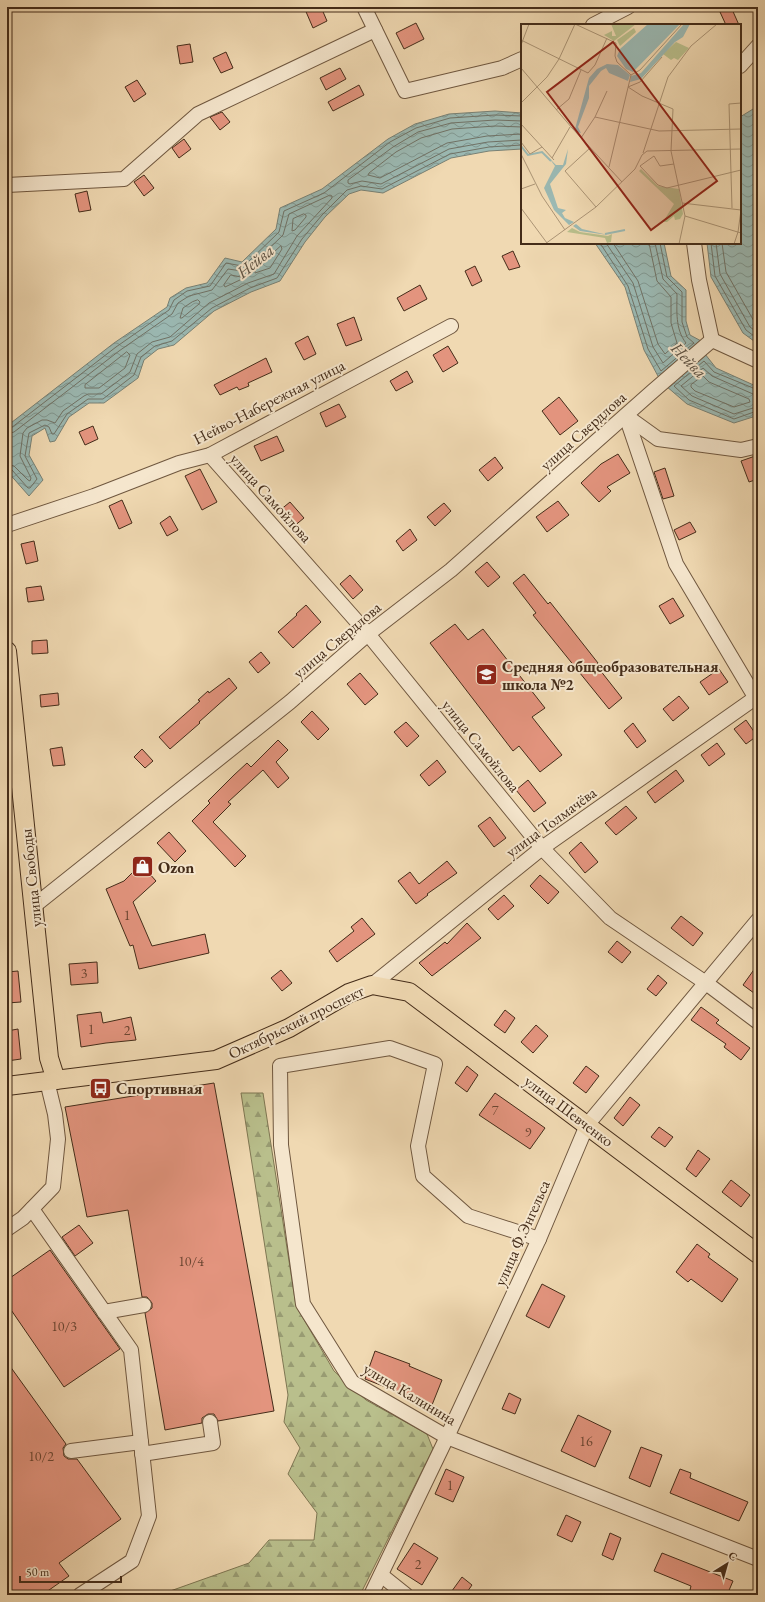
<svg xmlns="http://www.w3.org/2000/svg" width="765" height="1602" viewBox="0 0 765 1602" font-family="'EB Garamond',serif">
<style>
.forest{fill:url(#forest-firs);stroke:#7e7652}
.water{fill:url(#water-waves);stroke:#788175}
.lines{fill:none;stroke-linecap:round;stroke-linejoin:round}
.shore{stroke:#707266;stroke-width:1}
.building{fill:#e3947e;stroke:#442c19}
.minor-casing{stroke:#6f573f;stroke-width:16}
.major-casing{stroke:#442c19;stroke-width:20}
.minor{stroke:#f5e6cd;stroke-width:14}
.major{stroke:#f0d9b2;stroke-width:18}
.labels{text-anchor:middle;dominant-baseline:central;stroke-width:4;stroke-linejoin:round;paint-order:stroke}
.number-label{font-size:14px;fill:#6c4632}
.street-label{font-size:16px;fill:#442c19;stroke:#f5e6cd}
.poi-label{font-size:16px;font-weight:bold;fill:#442c19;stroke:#f5e6cd;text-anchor:start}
.water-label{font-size:17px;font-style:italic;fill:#5a4f40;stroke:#f5e6cd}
.inset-river{fill:none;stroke:#9bb9b3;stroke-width:2}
.inset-road{fill:none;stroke:#ab9475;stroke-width:1}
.view{fill:#8f2418;fill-opacity:0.15;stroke:#8f2418;stroke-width:2}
.inset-edge{fill:none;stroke:#442c19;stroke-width:2}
</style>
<defs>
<pattern id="forest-firs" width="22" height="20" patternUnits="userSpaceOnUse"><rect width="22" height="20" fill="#b9bf8c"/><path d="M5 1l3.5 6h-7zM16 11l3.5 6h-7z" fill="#989b72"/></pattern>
<pattern id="water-waves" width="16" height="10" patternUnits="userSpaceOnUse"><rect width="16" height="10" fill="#9bb9b3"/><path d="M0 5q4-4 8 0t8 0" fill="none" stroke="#809791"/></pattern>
</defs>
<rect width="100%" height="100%" fill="#f0d9b2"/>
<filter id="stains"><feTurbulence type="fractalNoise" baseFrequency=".005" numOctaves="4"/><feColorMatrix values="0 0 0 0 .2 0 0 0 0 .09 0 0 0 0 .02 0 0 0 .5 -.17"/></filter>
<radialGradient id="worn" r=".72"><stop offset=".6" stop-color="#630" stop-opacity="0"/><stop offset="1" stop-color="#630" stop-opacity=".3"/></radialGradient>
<path class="forest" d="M241 1093H263L296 1306 334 1371 366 1400 427 1434 433 1449 360 1595H159L249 1563 269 1540H314L317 1513 288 1474 300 1448 284 1422 288 1395Z"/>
<g class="water">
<path d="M758 106V344L743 333 711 277 707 243H740V117Z"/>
<path d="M495 111 522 113V149L489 151 451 158 383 193 361 190 349 194 325 217 305 242 280 281 251 292 214 311 174 345 158 349 144 360 138 378 104 403H89L69 417 55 441 50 442 45 428 32 436 29 455 43 480 29 496 7 471V426L114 343 167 307 170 298 186 288 207 283 225 258 242 262 276 229 280 208 322 189 388 139 415 124 449 114Z"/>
<path d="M595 243H664L671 276 686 290V321L690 335 703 342 659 378 644 350 625 287Z"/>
<path d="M705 354 716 368 758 387V419L756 416 734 423 687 404 666 386Z"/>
</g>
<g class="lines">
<g class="shore">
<path d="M522 121 495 120 451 123 418 132 393 147 348 180V183L350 184 362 181 381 184 449 149 488 142 522 140"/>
<path d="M522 127 495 126 452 129 421 138 396 152 369 173 368 175 380 178 447 143 487 136 522 134"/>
<path d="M304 214 306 215V217L295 230 292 231 293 219Z"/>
<path d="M600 243 628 286 648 349 661 371 694 343 687 337 682 322V292L667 277 660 243"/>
<path d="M606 243 633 283 653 347 663 363 686 343C675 329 677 311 677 294L663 279 655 243"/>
<path d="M613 243 638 281 658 344 665 354 677 343 671 323V297L657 281 649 243"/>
<path d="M711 243 715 276 746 330 758 339"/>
<path d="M716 243 720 274 750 327 758 333"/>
<path d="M722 243 726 272 755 323 758 326"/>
<path d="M281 246 282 249 270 268 255 273V270Z"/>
<path d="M231 275 241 277 242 279 225 287 224 285Z"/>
<path d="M198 300 200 302 199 304 182 318H180L183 308 192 302Z"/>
<path d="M127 352 130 355 125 368 99 388H85V385Z"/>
<path d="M703 376 709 382 749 399 750 402 734 407 695 391 691 387V385Z"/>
<path d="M758 390 714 372 704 361 674 386 689 400 734 419 754 412 758 413"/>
<path d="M758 395 753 394 712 376 703 368 681 386 692 396 734 414 753 408H758"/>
<path d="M7 429 11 428 116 347 169 310 174 300 187 291 210 286 226 263 242 266 245 265 279 232 284 211 324 193 390 142 416 128 450 118 495 115 522 116"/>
<path d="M7 434 14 432 119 351 172 314 178 303 189 296 212 290 228 269 242 271 248 269 283 235 289 214 330 195 332 196V198L297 236 274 274 248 283 209 303 170 337 152 342 137 354 130 372 101 394H88L84 396 63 411 55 423 47 420H42L27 428 23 433 20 456 31 478 30 481 28 480 14 466 7 464"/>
<path d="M7 469 12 470 28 488H30L37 479 25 456 29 433 45 425 49 427 52 434H54L67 414 88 399H103L134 375 141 357 155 346 172 341 212 308 250 288 277 278 302 239 322 215 347 190 361 186 382 189 450 154 489 147 522 145"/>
</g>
</g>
<g class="building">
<path d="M304 7H321L327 21 313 28Z"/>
<path d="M731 7 739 25H726L720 12Z"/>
<path d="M416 23 424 39 404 49 396 33Z"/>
<path d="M190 44 193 62 180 64 177 46Z"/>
<path d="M226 52 233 68 221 73 213 58Z"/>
<path d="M340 68 346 79 326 90 320 78Z"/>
<path d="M137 80 146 94 134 102 125 87Z"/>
<path d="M359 85 364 95 333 111 328 102Z"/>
<path d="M222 112 230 122 220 130 210 117Z"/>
<path d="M184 139 191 149 179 158 172 148Z"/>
<path d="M144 175 154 188 144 196 134 182Z"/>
<path d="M87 191 91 210 79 212 75 194Z"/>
<path d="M513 251 520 267 509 270 502 256Z"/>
<path d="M475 266 482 281 472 286 465 271Z"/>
<path d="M420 285 427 299 404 311 397 298Z"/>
<path d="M354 317 362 340 346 346 337 324Z"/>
<path d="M308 336 316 354 304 360 295 343Z"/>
<path d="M448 346 458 363 443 372 433 355Z"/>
<path d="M266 358 272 372 248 383 249 386 239 390 237 387 220 395 214 385Z"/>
<path d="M407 371 413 382 396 391 390 381Z"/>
<path d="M559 397 578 421 560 435 542 411Z"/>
<path d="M339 404 346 417 326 427 320 413Z"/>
<path d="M93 426 98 439 85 445 79 432Z"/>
<path d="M277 436 284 451 261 461 254 446Z"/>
<path d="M618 454 630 473 607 487 611 491 599 502 581 483 601 464Z"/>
<path d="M758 455V479L749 482 741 461Z"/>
<path d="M495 457 503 468 488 481 479 470Z"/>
<path d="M665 468 674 496 663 499 654 472Z"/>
<path d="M200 469 217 502 202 510 185 476Z"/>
<path d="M122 500 132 523 119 529 109 506Z"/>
<path d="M558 501 569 515 547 532 536 517Z"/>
<path d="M290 502 304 518 293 527 279 511Z"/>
<path d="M444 503 451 511 435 526 427 517Z"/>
<path d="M170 516 178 530 167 536 160 523Z"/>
<path d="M690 522 696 532 679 540 674 530Z"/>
<path d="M410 529 417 540 403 551 396 541Z"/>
<path d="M34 541 38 561 26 564 21 544Z"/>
<path d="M487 562 500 577 488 587 475 572Z"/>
<path d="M524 574 548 604 550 602 598 663 596 665 622 698 609 709 533 615 536 613 513 583Z"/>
<path d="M350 575 363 590 353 599 340 584Z"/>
<path d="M41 586 44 600 28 602 26 588Z"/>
<path d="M673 598 684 616 670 624 659 606Z"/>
<path d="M306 605 321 622 293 648 278 632 297 615 296 614Z"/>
<path d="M455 624 468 640 483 629 545 708 532 717 562 755 540 772 519 746 513 751 430 643Z"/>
<path d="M47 640 48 653 32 654V641Z"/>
<path d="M261 652 270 663 258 673 249 662Z"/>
<path d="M719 669 728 682 709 695 700 682Z"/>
<path d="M360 673 378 694 365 705 347 684Z"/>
<path d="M229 678 237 688 199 722 200 723 170 749 159 737 200 701 198 700 208 691 209 693Z"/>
<path d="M58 693 59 705 41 707 40 695Z"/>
<path d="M679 696 689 708 673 721 663 709Z"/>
<path d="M312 711 329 729 318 740 301 722Z"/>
<path d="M746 720 757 736 746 744 734 729Z"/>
<path d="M406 722 419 736 407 747 394 732Z"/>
<path d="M633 723 646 741 637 748 624 731Z"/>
<path d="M278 740 288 750 276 762 289 778 278 788 263 770 228 802 231 804 213 822 246 856 235 867 192 821 210 803 208 801 234 775 247 763 251 767Z"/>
<path d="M717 743 725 754 709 766 701 755Z"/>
<path d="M62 747 65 765 53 766 50 749Z"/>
<path d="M142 749 153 761 145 768 134 757Z"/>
<path d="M437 760 446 772 429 786 420 775Z"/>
<path d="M676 770 684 781 655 803 647 792Z"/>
<path d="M528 780 546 803 534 812 516 790Z"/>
<path d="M626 806 637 818 616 835 605 823Z"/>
<path d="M490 817 506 838 494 847 478 826Z"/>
<path d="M169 832 186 851 175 862 157 843Z"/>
<path d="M581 842 598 862 585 873 569 853Z"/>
<path d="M447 861 457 873 427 894 428 895 416 904 398 881 410 872 419 884Z"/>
<path d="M141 864 156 881 133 902 152 946 205 934 209 953 139 969 133 945 130 946 106 889 124 881Z"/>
<path d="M540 875 559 892 548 904 530 886Z"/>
<path d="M504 895 514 906 498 920 488 909Z"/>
<path d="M681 916 703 933 693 946 671 928Z"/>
<path d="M362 918 375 934 337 962 329 951 354 931 351 927Z"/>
<path d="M467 923 481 938 432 976 419 963 445 942 447 944Z"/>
<path d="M617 941 631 952 622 963 608 952Z"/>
<path d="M97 962 98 983 71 985 69 964Z"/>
<path d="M758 964V996L743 985Z"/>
<path d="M281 970 292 983 282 991 271 978Z"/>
<path d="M18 971 21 1002 7 1003V972Z"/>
<path d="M658 975 667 983 656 996 647 989Z"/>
<path d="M701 1007 719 1020 716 1023 750 1048 741 1060 724 1047 726 1044 691 1020Z"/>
<path d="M505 1010 515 1018 505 1033 494 1025Z"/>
<path d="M101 1012 103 1023 131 1017 136 1040 106 1043 81 1047 77 1015Z"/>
<path d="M536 1025 548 1036 533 1053 521 1042Z"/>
<path d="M18 1029 21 1059 7 1061V1031Z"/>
<path d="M467 1066 478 1075 467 1092 455 1083Z"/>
<path d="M586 1066 599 1076 586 1093 573 1083Z"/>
<path d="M214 1083 274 1411 218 1421 214 1414H208L202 1418V1423L165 1430 145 1313 152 1308V1303L147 1297H142L128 1210 87 1217 65 1107Z"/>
<path d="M495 1093 545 1128 530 1149 479 1115Z"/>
<path d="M630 1097 640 1105 623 1126 614 1118Z"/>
<path d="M659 1127 673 1137 665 1147 651 1137Z"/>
<path d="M698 1150 710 1159 696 1177 686 1169Z"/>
<path d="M731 1180 750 1195 741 1207 722 1192Z"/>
<path d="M79 1225 93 1243 75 1256 62 1237Z"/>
<path d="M697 1244 710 1254 708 1257 738 1279 722 1302 691 1279 688 1282 676 1272Z"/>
<path d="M50 1250 120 1349 64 1387 7 1304V1280Z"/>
<path d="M542 1284 565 1296 549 1328 526 1316Z"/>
<path d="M375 1351 410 1364 409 1366 442 1380 432 1405 365 1379Z"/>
<path d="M7 1362 66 1444 63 1448 64 1456 68 1459H77L121 1519 59 1563 69 1576 42 1595H7Z"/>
<path d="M509 1393 521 1399 515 1414 502 1409Z"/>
<path d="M578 1415 611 1431 595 1467 561 1451Z"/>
<path d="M641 1447 662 1455 650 1487 629 1478Z"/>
<path d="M446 1469 464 1477 453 1502 435 1494Z"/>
<path d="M680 1469 691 1473 690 1478 748 1502 739 1521 670 1493Z"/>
<path d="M566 1515 581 1522 572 1542 557 1535Z"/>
<path d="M610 1533 621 1538 613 1560 602 1555Z"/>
<path d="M414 1543 438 1558 422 1585 397 1569Z"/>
<path d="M662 1553 733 1581 727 1595H702L690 1590 691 1586 654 1571Z"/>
<path d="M462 1577 472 1585 465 1595H449Z"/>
</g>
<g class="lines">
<defs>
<g id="minor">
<path d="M364 7 405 91 502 68 522 59"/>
<path d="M593 25 628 7"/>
<path d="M740 66 758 46"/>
<path d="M7 185 124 179 198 114 375 30"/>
<path d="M694 243 699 280 712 340"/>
<path d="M712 340 758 361"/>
<path d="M626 416 676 564 758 702"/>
<path d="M626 416 658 439 741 450 758 446"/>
<path d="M210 455 368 634 542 848 610 918 706 983 758 1022"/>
<path d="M7 525 94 496 179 463 210 455 451 326"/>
<path d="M34 906 290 702 368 634 451 570 653 391 712 340"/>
<path d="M372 985 542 848 758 696"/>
<path d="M32 1209 131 1350 149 1516 132 1561 80 1595"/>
<path d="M7 1229 23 1218 53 1187 58 1139 55 1114 47 1081"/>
<path d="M539 1239 468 1216 423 1176 418 1146 435 1064 390 1048 280 1066 281 1145 303 1304 352 1382 447 1437 758 1559"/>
<path d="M104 1312 144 1305"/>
<path d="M71 1451 141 1442"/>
<path d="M142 1454 213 1443 210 1422"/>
<path d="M381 1575 406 1595"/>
<path d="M371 1595 447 1437 539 1239 587 1125 758 920"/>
</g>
<g id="major">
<path d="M7 651 49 1058 56 1080"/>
<path d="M7 1086 216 1060 289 1028 349 993 372 985 409 992 758 1254"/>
</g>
</defs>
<use href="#minor" class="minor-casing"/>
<use href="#major" class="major-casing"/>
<use href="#minor" class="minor"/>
<use href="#major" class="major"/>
</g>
<defs>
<symbol id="school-square" viewBox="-11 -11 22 22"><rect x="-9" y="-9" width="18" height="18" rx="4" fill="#8f2418" stroke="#f5e6cd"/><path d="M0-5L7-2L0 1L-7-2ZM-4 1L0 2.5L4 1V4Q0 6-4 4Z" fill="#fff"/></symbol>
<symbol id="shop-square" viewBox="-11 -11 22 22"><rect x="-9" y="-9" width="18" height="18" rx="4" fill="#8f2418" stroke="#f5e6cd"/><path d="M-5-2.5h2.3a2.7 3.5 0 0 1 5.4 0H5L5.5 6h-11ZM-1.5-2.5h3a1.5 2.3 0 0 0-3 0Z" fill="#fff"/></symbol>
<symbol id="bus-square" viewBox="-11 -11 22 22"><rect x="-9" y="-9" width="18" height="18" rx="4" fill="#8f2418" stroke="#f5e6cd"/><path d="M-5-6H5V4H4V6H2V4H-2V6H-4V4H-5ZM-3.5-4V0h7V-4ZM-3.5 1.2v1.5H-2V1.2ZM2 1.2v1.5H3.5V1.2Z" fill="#fff"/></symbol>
</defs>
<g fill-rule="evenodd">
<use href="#school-square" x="474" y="662" width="25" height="25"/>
<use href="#shop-square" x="130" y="854" width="25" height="25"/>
<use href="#bus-square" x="88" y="1076" width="25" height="25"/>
</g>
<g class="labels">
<g class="number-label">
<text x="127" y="915">1</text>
<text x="84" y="973">3</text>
<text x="91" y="1029">1</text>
<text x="127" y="1030">2</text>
<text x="495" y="1110">7</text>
<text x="528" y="1132">9</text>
<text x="191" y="1261">10/4</text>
<text x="64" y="1326">10/3</text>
<text x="586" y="1441">16</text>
<text x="41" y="1456">10/2</text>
<text x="450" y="1485">1</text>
<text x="418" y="1564">2</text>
</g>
<g class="street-label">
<text transform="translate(269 402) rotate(-27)">Нейво-Набережная улица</text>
<text transform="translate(583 431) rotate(-42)">улица Свердлова</text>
<text transform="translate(271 498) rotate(48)">улица Самойлова</text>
<text transform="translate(337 640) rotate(-40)">улица Свердлова</text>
<text transform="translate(481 746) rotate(51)">улица Самойлова</text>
<text transform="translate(551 822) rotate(-36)">улица Толмачёва</text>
<text transform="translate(31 878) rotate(-96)">улица Свободы</text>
<text transform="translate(296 1022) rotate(-26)">Октябрьский проспект</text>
<text transform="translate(569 1111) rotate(37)">улица Шевченко</text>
<text transform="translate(522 1233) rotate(-66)">улица Ф.Энгельса</text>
<text transform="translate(410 1394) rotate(31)">улица Калинина</text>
</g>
<g class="poi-label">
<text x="502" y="666">Средняя общеобразовательная<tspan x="502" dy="18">школа №2</tspan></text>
<text x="158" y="867">Ozon</text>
<text x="116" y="1088">Спортивная</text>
</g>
<g class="water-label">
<text transform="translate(255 261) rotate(-39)">Нейва</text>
<text transform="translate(689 360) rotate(46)">Нейва</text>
</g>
</g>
<g transform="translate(521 24)">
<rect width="220" height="220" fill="#f0d9b2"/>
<path d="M113 4 115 8 99 22 96 16ZM155 18 168 24 157 36 153 34 150 36 142 30ZM51 204 59 208 87 212 91 210 90 218 86 219 84 214 46 208Z" fill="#b9bf8c"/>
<path d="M120 145 137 162 158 165 162 190 159 195 154 196 153 192 146 198H142L153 180 118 147Z" fill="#b9bf8c"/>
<path d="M90 0H115L93 17 83 11 91 7V12H95Z" fill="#b9bf8c"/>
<path d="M127 0H159L112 48 105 45 96 32 99 25ZM163 0H169L162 13 154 18 120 55 109 58 110 52 120 49ZM86 40 97 41 109 51 107 57 88 49 85 44 80 47 68 62V74L57 103 60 109 56 108 54 105 68 54 76 45ZM47 125 45 140 29 160 37 184 45 186 41 189 44 194 53 198 48 201 33 186 23 164 34 142 28 134 35 141H42ZM55 200 61 205 87 211 59 207 52 202Z" fill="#9bb9b3"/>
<path class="inset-river" d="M0 122 7 131 21 128 30 137M84 210 104 206"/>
<path class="inset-road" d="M54 0 95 19 94 32 96 38 110 51M0 16 67 49 74 41 86 14M0 21 8 0M0 44 51 104 101 158M110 51 119 46 161 0M107 63 121 72 152 85 150 127 164 192 158 220M107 63 119 58 141 33M0 79 26 53 38 35 54 0M35 86 48 75 60 46M74 93 138 107 220 105M0 100 33 136M60 114 74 93 86 67M0 118 9 130 21 123M69 124 44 147 75 183M122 129 147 53 170 22 196 0M0 130 21 172 44 206M31 134 49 103M153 140 139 142 133 132 119 142 137 161 146 164 220 146M88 143 110 51M0 165 14 160M161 179 220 186M0 184 26 219M211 184 208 80 220 79M164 192 220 209M24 220 75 183 114 145 121 131 126 127 220 125M213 220 217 208 220 186"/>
<path class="view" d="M92 18 196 157 130 206 26 68Z"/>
<rect width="220" height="220" class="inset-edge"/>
</g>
<rect width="765" height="1602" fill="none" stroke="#f0d9b2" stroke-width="24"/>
<rect x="8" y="8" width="749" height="1586" fill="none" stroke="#442c19" stroke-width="2"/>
<rect x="12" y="12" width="741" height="1578" fill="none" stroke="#442c19"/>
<g transform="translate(727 1564) rotate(37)" stroke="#f5e6cd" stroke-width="3" paint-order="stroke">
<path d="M0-3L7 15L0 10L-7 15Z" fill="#442c19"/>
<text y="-6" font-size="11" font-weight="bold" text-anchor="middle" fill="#442c19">С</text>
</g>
<path d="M20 1576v6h101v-6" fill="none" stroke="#442c19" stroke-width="2"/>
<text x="26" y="1576" font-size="12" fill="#442c19" stroke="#f5e6cd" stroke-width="3" paint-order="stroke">50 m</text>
<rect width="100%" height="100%" filter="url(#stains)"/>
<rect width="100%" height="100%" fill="url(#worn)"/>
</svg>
